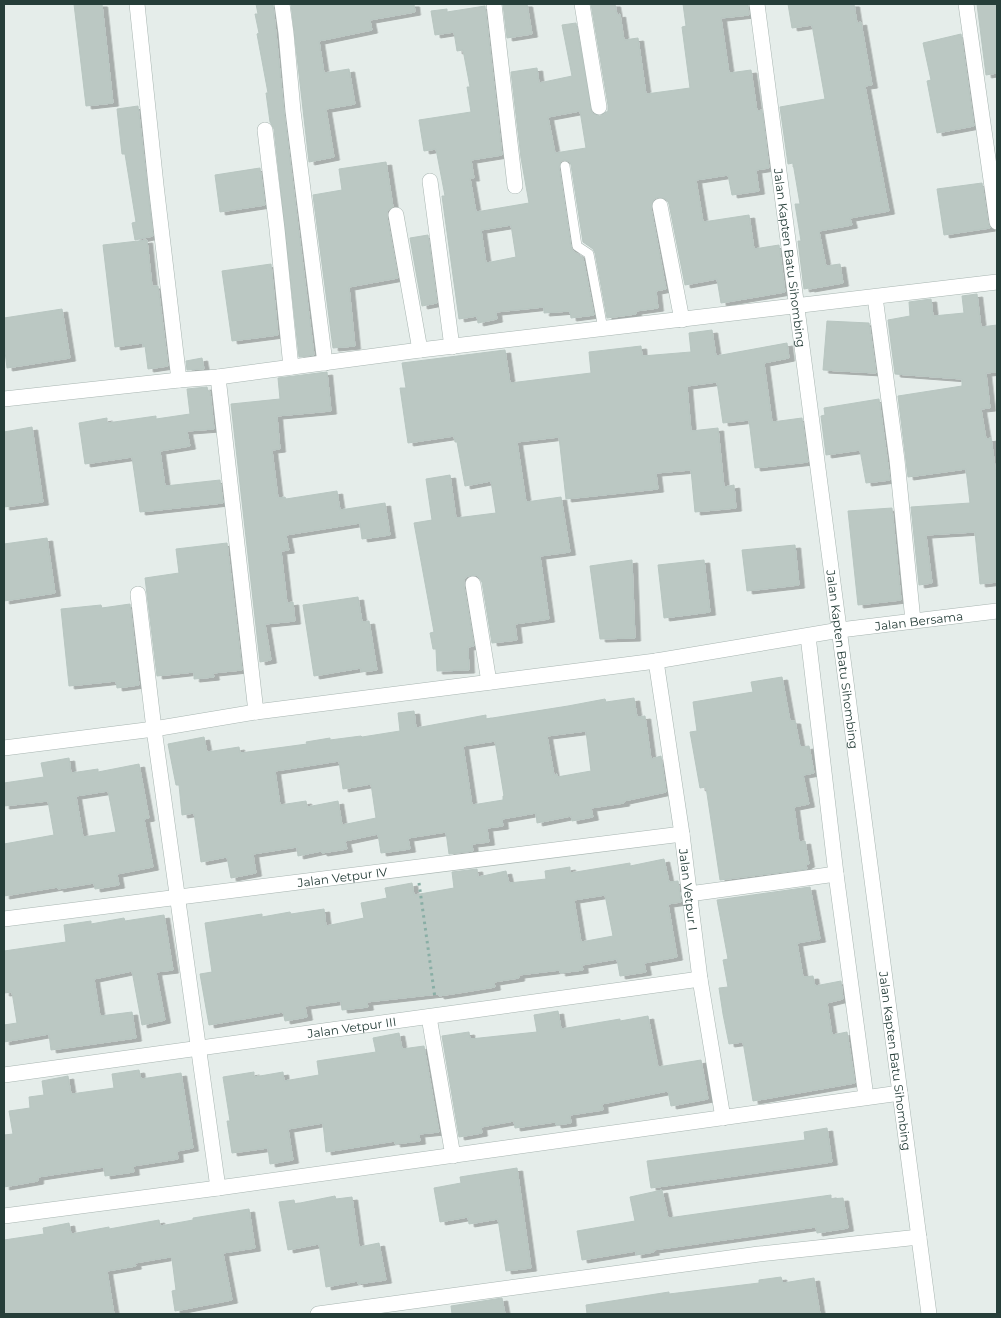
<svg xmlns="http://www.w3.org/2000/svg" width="1001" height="1318" viewBox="0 0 1001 1318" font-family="Montserrat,sans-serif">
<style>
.building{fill:#bbc8c3;stroke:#b8c6c1;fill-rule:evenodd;filter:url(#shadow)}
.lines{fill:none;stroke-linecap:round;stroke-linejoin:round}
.service-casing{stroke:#a8b5b1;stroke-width:10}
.minor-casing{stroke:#a8b5b1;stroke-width:16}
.tertiary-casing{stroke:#a8b5b1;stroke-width:16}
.path{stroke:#89aea5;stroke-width:3;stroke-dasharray:2.5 4;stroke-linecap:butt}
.service{stroke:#fff;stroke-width:9}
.minor{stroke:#fff;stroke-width:15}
.tertiary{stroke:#fff;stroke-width:15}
.labels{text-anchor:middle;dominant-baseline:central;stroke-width:4;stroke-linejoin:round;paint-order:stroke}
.street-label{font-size:12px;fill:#263e39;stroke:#f6faf8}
</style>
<defs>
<filter id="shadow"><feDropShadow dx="5.5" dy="3" stdDeviation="0" flood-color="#0004"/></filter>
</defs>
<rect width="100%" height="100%" fill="#e5edea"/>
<g class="building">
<path d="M74 4H102L113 103 86 106Z"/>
<path d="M256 4H273L284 112 314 355 299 357 274 129 270 122 266 93H268L257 34 259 33 255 14H258Z"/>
<path d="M291 4H414L415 12 370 20 372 30 319 41 324 73 349 69 355 104 326 109 334 157 309 162Z"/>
<path d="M503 4H527L532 34 507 38Z"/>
<path d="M591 4H615L617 15 620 14 624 40 638 38 646 94 690 88 682 27 686 26 683 4H748L749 15 721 18 729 73 751 70 757 111 762 110 769 168 756 170 759 191 732 195 728 175 696 180 703 222 749 215 754 249 779 245 785 292 721 303 717 279 685 285 669 204 667 200 659 197 654 199 651 208 666 289 656 291 658 308 636 311V314L607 318 595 253 593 249 583 242 571 165 570 162 565 160 561 161 559 167 571 247 573 251 583 258 594 315 571 318 570 311 544 313V307L496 312 497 319 478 323 477 316 459 319 442 196H445L436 149 424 151 419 120 471 112 467 87H470L463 50 457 51 454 32 435 35 431 11 447 9V12L485 6 502 155 471 160 474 178H470L476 212 529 203 521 158 511 72 537 68 539 83 572 76 562 25 576 23 592 113 600 116 608 111V105ZM580 111 586 148 555 153 548 117ZM511 225 516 257 486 263 481 230Z"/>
<path d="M788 4H854L857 23 861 22 872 85 865 86 889 211 850 218 852 225 819 231 826 266 840 264 843 283 809 289V288L804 289 798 241H801L795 204H800L793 163 788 164 780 107 825 99 812 25 792 28Z"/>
<path d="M977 4H997V73L986 75Z"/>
<path d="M961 34 974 126 937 133 927 81 931 80 923 43Z"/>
<path d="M138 106 153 236 135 240 132 223 136 222 125 154H122L117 109Z"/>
<path d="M386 162 393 207 387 211V217L398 278 349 287 355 346 333 348 313 195 342 190 339 169Z"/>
<path d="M260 168 265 205 220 212 215 175Z"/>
<path d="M982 183 988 223 990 228 944 235 937 189Z"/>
<path d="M428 235 437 303 422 306 410 238Z"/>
<path d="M147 240 152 286H158L168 366 148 369 145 346 143 347V343L115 347 103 245Z"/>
<path d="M271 264 278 335 232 341 222 271Z"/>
<path d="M977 294 981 327 997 325V372L986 373 990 408 981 409 986 439 991 438 997 481V582L980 584 975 532 926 535 932 583 919 585 911 507 970 503 966 469 908 477 898 396 962 386V379L895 374 888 320 910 316 909 302 931 299 933 316 964 313 962 296Z"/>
<path d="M62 309 70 358 7 368 4 343V318Z"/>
<path d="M827 321 869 323 876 373 823 370Z"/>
<path d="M712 330 716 356 787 343 789 358 764 363 772 422 802 418 808 462 755 468 749 420 723 423 717 382 687 386 691 431 718 428 724 487 734 485 736 508 695 512 691 470 656 473 658 489 566 499 559 437 517 442 526 502 561 497 570 552 540 556 549 619 515 624 517 640 492 643 482 582 477 575 467 576 464 580V586L474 646 468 647 469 670 437 671 436 649H433L430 633 434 632 414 523 432 520 426 479 450 475 456 518 496 513 491 481 465 486 457 442H455L454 436 408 443 400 388H406L402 363 505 350 510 383 591 373 589 352 641 346 642 356 691 352 689 333Z"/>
<path d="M202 358 204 369 187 370 186 361Z"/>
<path d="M327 372 331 411 277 416 280 449 272 450 278 498 285 497 286 499 337 491 340 510 385 503 390 535 362 539 360 523 286 535 289 550 281 551 287 603 293 602 295 621 265 624 271 660 260 662 231 404 280 399 278 378Z"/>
<path d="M207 387 208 391H210L214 429 187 431 190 446 160 451 165 486 220 480 223 503 140 512 132 457 85 464 79 423 107 418V423L156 416V419L190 414 187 389Z"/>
<path d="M879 399 890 480 866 483 860 450 826 455 821 416 825 415 824 408Z"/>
<path d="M32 427 43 502 4 507V432Z"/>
<path d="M892 508 901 600 858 605 848 511Z"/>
<path d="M47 538 55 593 4 601V544Z"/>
<path d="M227 543 242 670 213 673 214 677 194 679V672L157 676 145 578 179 573 176 549Z"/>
<path d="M795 545 799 585 747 591 742 550Z"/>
<path d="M632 560 635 638 600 639 590 566Z"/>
<path d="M704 560 710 612 664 618 658 565Z"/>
<path d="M358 597 362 622 369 621 377 670 361 672V668L314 676 303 605Z"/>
<path d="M130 604 139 685 117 688 116 681 69 686 61 609 101 605 102 608Z"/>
<path d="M782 677 790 721H795L800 747 809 746 814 773 803 775 809 804 794 807 799 842 805 841 809 864 806 865 807 869 720 880 706 787 700 788 690 732 697 731 693 702 753 692 751 682Z"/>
<path d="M634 698 637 717 645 716 651 759 661 756 666 792 624 801V803L591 808 593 817 572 821 571 816 537 823 536 813 502 819 503 826 487 828 489 842 472 844 473 851 449 854 446 832 408 838 410 849 381 853 378 834 345 841 347 849 322 853 321 851 298 856 297 847 253 854 256 873 231 878 227 857 201 862 194 813 182 815 179 785H176L168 744 204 737 207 752 239 747 240 753 307 744 306 742 330 738V740L361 736 362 737 400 731 398 713 414 711 416 728 486 715V719L568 706 605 699 606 702ZM586 731 591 771 557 777V774L554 775 547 736ZM495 741 504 796H503V800L472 805 463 746ZM339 761 343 789 371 784 376 818 342 825 338 801 307 807 306 801 280 805 275 771Z"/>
<path d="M69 758 71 773 98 769V772L139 764 149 818 144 819 153 867 117 874 119 885 95 889 94 883 58 889V887L4 896V844L54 835 48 801 4 806V783L44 777 41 763ZM108 791 116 832 83 837 76 796Z"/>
<path d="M664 859 669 882 678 881 681 902 668 904 677 957 644 963 646 972 620 976 617 959 582 965 583 970 560 973V970L519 975V978L494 982 495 987 465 992 439 996 438 994 367 1002 368 1007 342 1010 341 1001 305 1006 307 1017 285 1021 283 1012 209 1025 200 974 212 972 205 923 262 914V917L290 912 291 914 324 909 326 926 364 918 361 903 387 898 385 888 412 883 414 895 454 888 452 872 477 869 478 877 506 871 509 883 546 879 545 871 570 867V873L630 863V866ZM605 895 613 936 581 942 574 900Z"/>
<path d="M810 887 820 939 797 943 803 977 813 976 815 986 841 981 843 999 827 1003 832 1035 847 1032 855 1083 753 1101 743 1042 729 1044 723 1014 719 988 728 987 723 960 728 959 717 900Z"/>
<path d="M164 915 173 970 156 972 165 1020 142 1025 132 971 94 979 100 1016 132 1012 136 1038 51 1050 49 1034 4 1042V1025L17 1023 12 992 4 993V951L66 942 64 925 91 921V924L124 918 125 921Z"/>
<path d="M558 1011 561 1029 620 1019V1021L648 1016 658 1067 701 1060 708 1099 671 1106 668 1091 602 1104 603 1110 570 1115 571 1123 556 1125 555 1122 515 1128 514 1121 481 1127 482 1133 459 1137 442 1036 469 1032 470 1039 537 1032 534 1015Z"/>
<path d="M399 1033 402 1049 424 1046 439 1132 419 1134 420 1141 395 1144V1141L326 1152 323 1123 288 1129 293 1160 270 1164 268 1148 232 1153 227 1121H230L223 1077 254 1072V1077L283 1072 284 1081 319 1075 317 1061 376 1052 373 1038Z"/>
<path d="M139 1070 141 1079 181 1073 193 1148 177 1151 178 1159 133 1166 134 1172 105 1176 104 1167 38 1177V1181L4 1187V1135L13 1134 9 1111 30 1108 29 1097 44 1095 42 1081 68 1076 71 1094 114 1088 112 1074Z"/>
<path d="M827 1128 832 1162 651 1188 647 1161 805 1140 804 1132Z"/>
<path d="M517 1168 531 1268 506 1271 498 1219 469 1224 468 1217 440 1222 434 1188 461 1183 460 1177Z"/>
<path d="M662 1190 668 1218 831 1195V1199L843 1198 848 1228 817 1233 816 1227 653 1250 654 1252 636 1255V1251L582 1260 577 1231 635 1221 630 1197Z"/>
<path d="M335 1196 336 1199 352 1197 359 1247 379 1243 386 1280 358 1284V1281L326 1287 319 1244 288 1250 279 1202 294 1200 295 1204Z"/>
<path d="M249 1209 255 1248 223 1253 232 1300 175 1311 172 1291 176 1290 172 1259 170 1257 135 1263 136 1266 107 1271 114 1314H4V1240L44 1234 43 1228 69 1223 71 1234 109 1227V1229L159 1220 160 1226 193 1220V1218Z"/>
<path d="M781 1277 783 1283 814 1278 820 1314H587L586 1305 669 1292V1294L759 1283V1280Z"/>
<path d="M502 1298 505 1314H452L451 1306Z"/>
</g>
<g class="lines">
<defs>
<path id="service" d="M565 166 577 246 589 254 603 329"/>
<g id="minor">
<path d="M137 4 156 185 179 380"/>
<path d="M282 4 286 33 293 111 325 363"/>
<path d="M494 4 515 186"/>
<path d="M582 4 599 107"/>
<path d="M966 4 997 222"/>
<path d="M265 130 277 229 291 367"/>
<path d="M430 181 452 347"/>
<path d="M660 206 682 320"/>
<path d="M396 215 420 350"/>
<path d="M875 297 897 460 913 621"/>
<path d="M218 377 256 712"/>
<path d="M4 399 179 380 218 377 420 350 997 282"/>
<path d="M473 584 489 682"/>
<path d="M138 594 154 729 218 1188"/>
<path d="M808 636 836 874 866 1097"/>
<path id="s1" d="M656 661 682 834 700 979 723 1118"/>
<path id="s2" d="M4 748 154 729 256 712 656 661 840 630 997 611"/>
<path d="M689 894 836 874"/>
<path id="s3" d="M4 919 682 834"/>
<path d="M429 1017 453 1156"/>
<path id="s4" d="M4 1075 700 979"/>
<path d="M4 1216 218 1188 900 1093"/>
<path d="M318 1314 759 1254 919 1237"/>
</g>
<g id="tertiary">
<path id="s5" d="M757 4 929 1314"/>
</g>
</defs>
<use href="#service" class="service-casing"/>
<use href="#minor" class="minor-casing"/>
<use href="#tertiary" class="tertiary-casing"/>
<path class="path" d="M419 883 435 998"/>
<use href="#service" class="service"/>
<use href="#minor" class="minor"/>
<use href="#tertiary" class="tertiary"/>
</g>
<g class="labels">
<g class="street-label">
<text stroke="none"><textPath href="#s5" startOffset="256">Jalan Kapten Batu Sihombing</textPath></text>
<text stroke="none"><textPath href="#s2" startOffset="924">Jalan Bersama</textPath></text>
<text stroke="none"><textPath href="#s5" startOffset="661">Jalan Kapten Batu Sihombing</textPath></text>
<text stroke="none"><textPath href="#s3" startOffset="341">Jalan Vetpur IV</textPath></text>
<text stroke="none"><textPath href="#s1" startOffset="231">Jalan Vetpur I</textPath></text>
<text stroke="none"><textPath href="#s4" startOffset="351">Jalan Vetpur III</textPath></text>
<text stroke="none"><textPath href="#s5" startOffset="1066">Jalan Kapten Batu Sihombing</textPath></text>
</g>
</g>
<rect width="1001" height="1318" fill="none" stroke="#263e39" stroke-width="10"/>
</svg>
